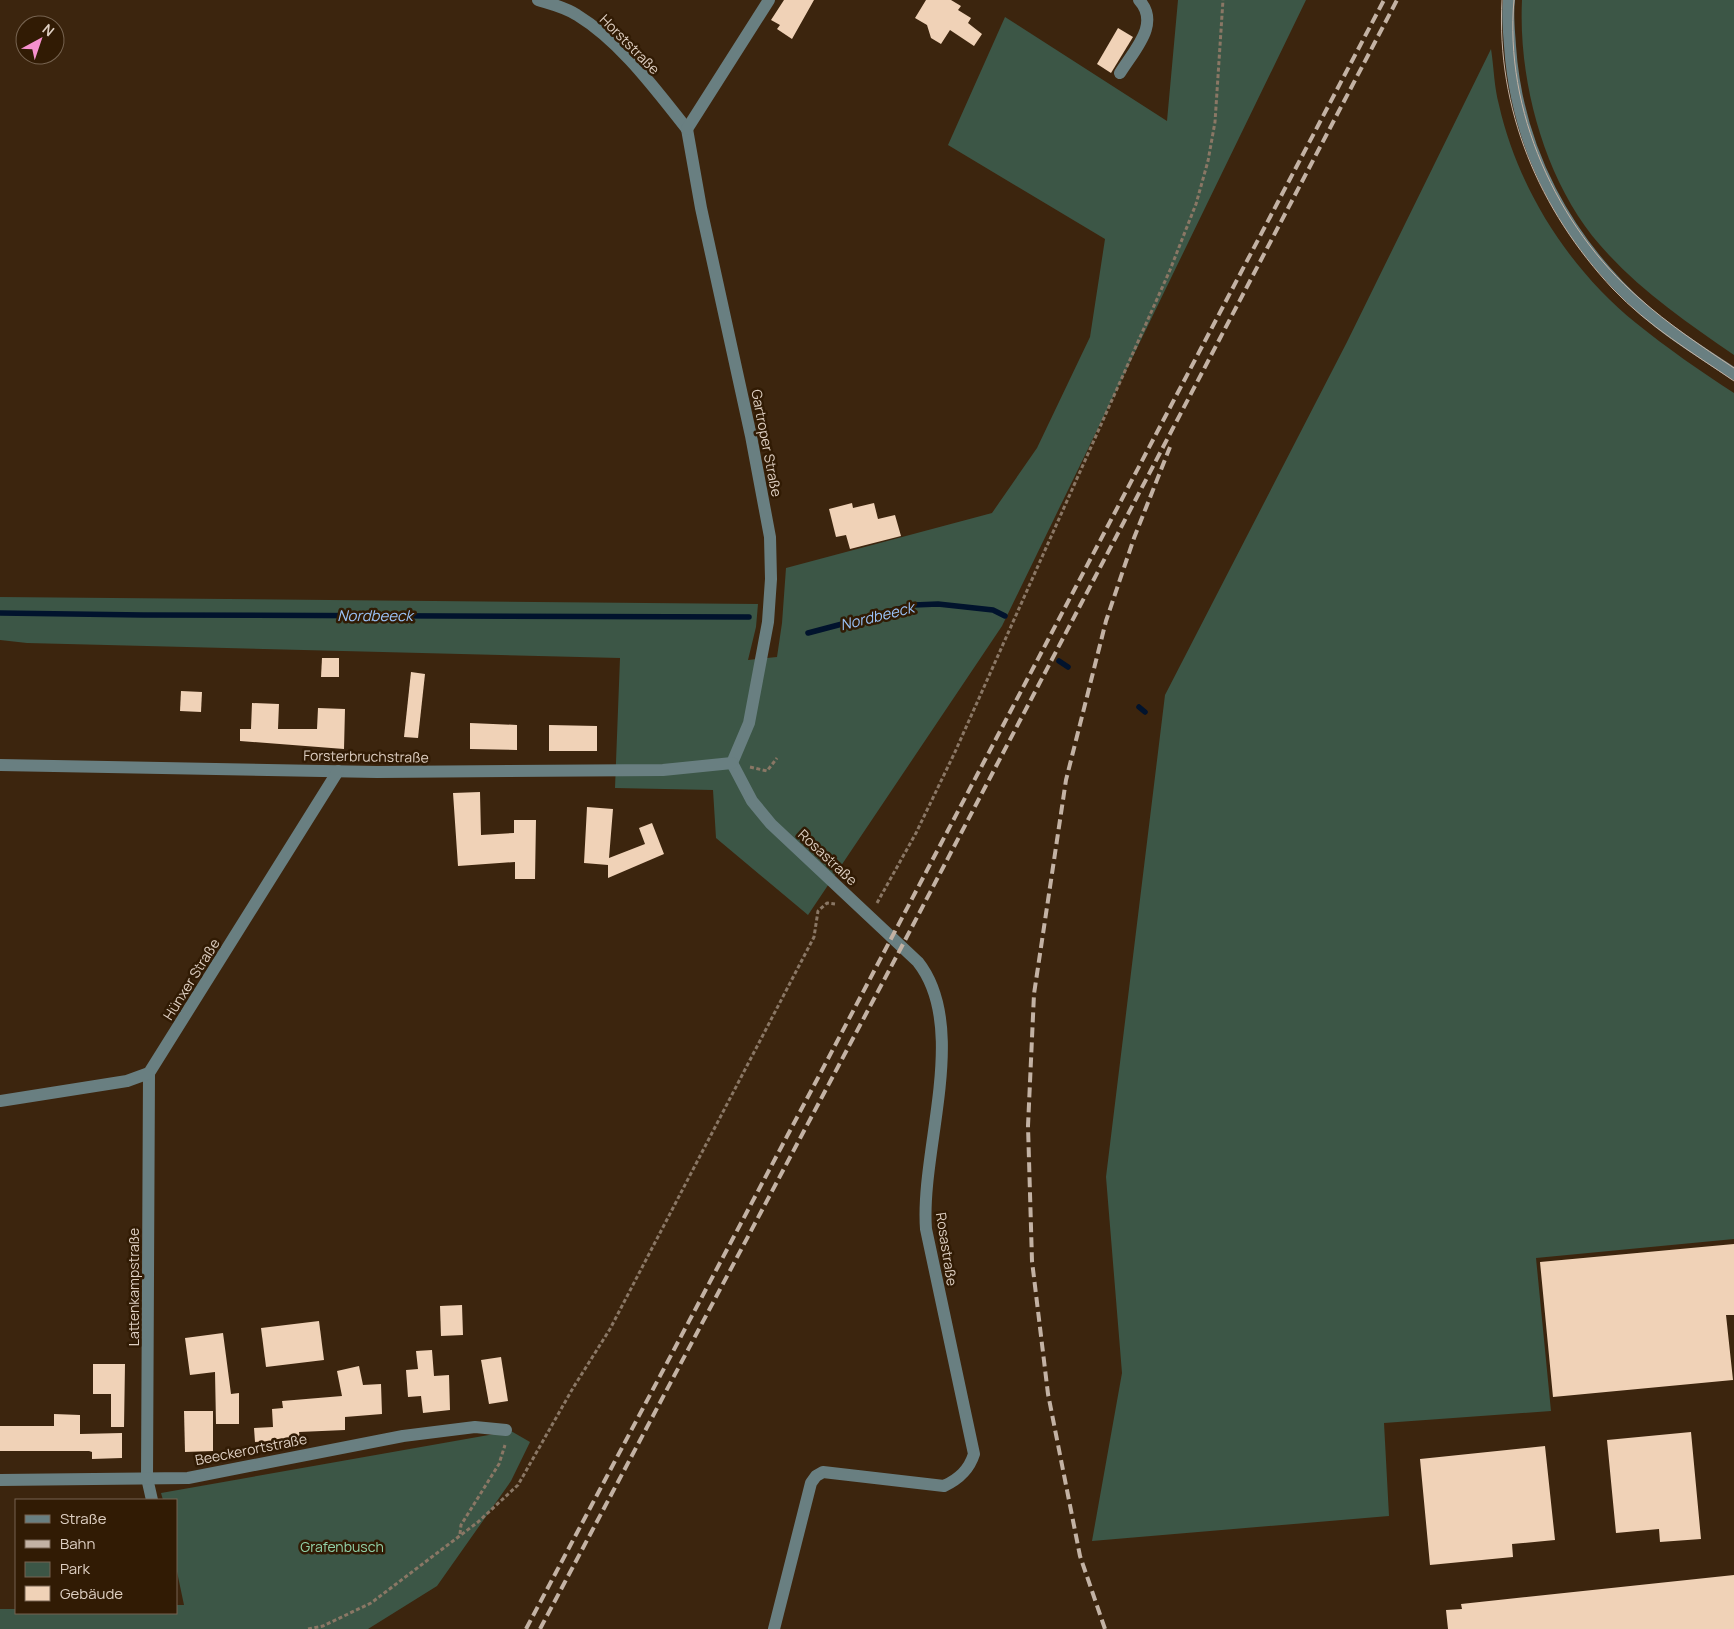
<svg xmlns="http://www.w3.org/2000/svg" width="1734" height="1629" viewBox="0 0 1734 1629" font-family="Manrope,sans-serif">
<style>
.green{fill:#3c5646}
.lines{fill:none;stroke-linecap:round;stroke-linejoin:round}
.stream{stroke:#01132d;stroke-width:5.5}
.building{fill:#f0d2b7}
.path{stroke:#8a7765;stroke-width:3;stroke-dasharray:4 2.5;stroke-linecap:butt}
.minor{stroke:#697f81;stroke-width:12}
.tram{stroke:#c3b2a4;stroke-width:1}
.rail{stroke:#c3b2a4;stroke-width:4;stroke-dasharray:10 5;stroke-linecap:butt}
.labels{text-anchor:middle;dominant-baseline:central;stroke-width:5;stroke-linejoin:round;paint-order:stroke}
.street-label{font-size:14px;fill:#decfc2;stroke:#311b04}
.park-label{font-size:14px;fill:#92d3aa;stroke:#311b04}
.water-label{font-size:15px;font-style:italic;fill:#9ac2f8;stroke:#311b04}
</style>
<rect width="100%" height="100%" fill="#3c250e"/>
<g class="green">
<path d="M1178 0H1306L1002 626 808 915 716 838 713 790 615 788 620 658 27 643 0 640V597L758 604 756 627 748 660 777 657 782 623 786 568 992 513 1037 448 1090 337 1105 239 948 145 1005 17 1167 121Z"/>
<path d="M1522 0H1734V355C1686 322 1638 289 1600 245 1545 182 1518 82 1522 0Z"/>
<path d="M1491 49C1494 68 1494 87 1499 105 1518 189 1569 269 1636 323 1667 348 1700 371 1734 393V1239L1536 1258 1551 1411 1384 1423 1389 1516 1092 1541 1122 1373 1106 1177 1165 695 1347 342Z"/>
<path d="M511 1431 530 1442 511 1481 437 1586 368 1629H0V1609H16V1613H176V1605H184L176 1567V1500H163L161 1493Z"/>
</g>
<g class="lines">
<g class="stream">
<path d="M0 613 143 615 749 617"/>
<path d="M808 633 914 605 938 604 993 610 1005 616"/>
<path d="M1059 661 1068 667"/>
<path d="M1139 707 1145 712"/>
</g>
</g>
<g class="building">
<path d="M784 0H814L792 39 777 29 780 25 771 20Z"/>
<path d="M926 0H951L961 6 958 10 971 18 968 23 982 34 974 46 950 30 941 44 931 38 927 25 915 18Z"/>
<path d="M1118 28 1133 37 1111 73 1097 64Z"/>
<path d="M852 503 853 508 874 503 878 519 895 515 901 536 850 549 846 535 836 537 829 509Z"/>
<path d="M322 658H339V677H321Z"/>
<path d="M411 672 425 674 418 738 404 737Z"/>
<path d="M181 691 202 692 201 712 180 711Z"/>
<path d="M252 703 279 704 278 729H317L318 708 345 709 344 749 240 741V729H251Z"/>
<path d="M470 723 517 725V750L470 749Z"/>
<path d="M549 725 597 726V751H549Z"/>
<path d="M480 792 481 835 514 833V820H536L535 879H515V862L458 866 453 793Z"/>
<path d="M587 807 613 809 609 858 645 844 639 828 652 823 664 854 608 878V865L584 863Z"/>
<path d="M1734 1244V1315H1726L1733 1380 1553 1397 1540 1262Z"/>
<path d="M462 1305 463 1335 441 1336 440 1306Z"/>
<path d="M319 1321 324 1360 266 1367 261 1328Z"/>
<path d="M223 1333 231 1394 239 1393V1424H216L215 1372 190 1375 185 1338Z"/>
<path d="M432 1350 434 1376 449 1375 450 1410 423 1413 421 1396 408 1397 406 1370 418 1369 416 1351Z"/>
<path d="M501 1357 508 1401 489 1404 481 1360Z"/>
<path d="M93 1364H125L124 1427H111V1394H93Z"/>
<path d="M359 1366 363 1385 381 1384 382 1414 345 1417V1430L299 1432 300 1439 255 1442 254 1428 273 1427 272 1409 283 1408 282 1401 342 1396 337 1371Z"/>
<path d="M184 1411H213V1451L185 1452Z"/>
<path d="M54 1414 80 1415V1434L122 1433V1458L92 1459V1452L89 1451H0V1426H54Z"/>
<path d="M1691 1432 1701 1539 1660 1542 1659 1529 1616 1533 1607 1440Z"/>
<path d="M1545 1446 1555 1540 1512 1544 1513 1557 1430 1565 1420 1459Z"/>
<path d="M1734 1575V1629H1448L1446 1610 1462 1609 1461 1604Z"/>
</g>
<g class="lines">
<g class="path">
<path d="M750 767 767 771 777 758"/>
<path d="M877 903 916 833 955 752 1170 270 1196 204 1208 161 1215 122 1223 0"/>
<path d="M460 1534 461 1525 499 1464 505 1445"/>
<path d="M308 1629 323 1626 371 1603 478 1522 518 1485 573 1388 610 1329 814 937 818 911 827 903 835 904"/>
</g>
<g class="minor">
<path d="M538 0C551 4 565 7 577 15 621 42 655 89 687 129"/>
<path d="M1509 0C1507 15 1509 30 1510 46 1517 149 1566 241 1644 310 1671 334 1704 354 1734 374"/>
<path d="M1120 73C1134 50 1161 24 1139 0"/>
<path d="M687 129 701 208 751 436 770 537 771 579 768 622 749 723 732 763"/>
<path d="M687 129 769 0"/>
<path d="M732 763 752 801 771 824 918 962C970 1028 920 1150 926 1229L974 1454C969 1470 959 1479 944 1486L823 1472 816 1476 811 1483 774 1629"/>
<path d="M0 765 377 772 663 770 732 763"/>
<path d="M149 1073 147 1478 152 1500"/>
<path d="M0 1101 127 1081 149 1073 338 771"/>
<path d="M0 1480 188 1478 403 1436 475 1427 506 1430"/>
</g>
<g class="tram">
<path d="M1502 0C1496 109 1539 210 1613 289 1648 326 1693 353 1734 381"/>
<path d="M1514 0C1504 110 1556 226 1639 298 1668 324 1701 346 1734 368"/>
</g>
<g class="rail">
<path d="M526 1629 820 1074 1384 0"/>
<path d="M540 1629 902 946 1397 0"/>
<path d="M1105 1629 1080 1556 1048 1394 1032 1261 1028 1126 1034 994 1066 780 1106 621 1134 538 1170 447"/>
</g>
</g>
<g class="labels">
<g class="street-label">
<text transform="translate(630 44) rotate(45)">Horststraße</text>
<text transform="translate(767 443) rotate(79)">Gartroper Straße</text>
<text transform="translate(366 756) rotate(1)">Forsterbruchstraße</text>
<text transform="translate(828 857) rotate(43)">Rosastraße</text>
<text transform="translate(191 979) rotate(-58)">Hünxer Straße</text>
<text transform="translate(947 1249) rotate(81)">Rosastraße</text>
<text transform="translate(133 1287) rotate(-90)">Lattenkampstraße</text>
<text transform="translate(251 1449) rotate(-11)">Beeckerortstraße</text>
</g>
<g class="park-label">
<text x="342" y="1546">Grafenbusch</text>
</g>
<g class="water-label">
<text x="375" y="615">Nordbeeck</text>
<text transform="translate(877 616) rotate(-14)">Nordbeeck</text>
</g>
</g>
<rect x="15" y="1499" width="162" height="115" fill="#311b04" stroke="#766350"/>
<rect x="25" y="1515" width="25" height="8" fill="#697f81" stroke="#766350"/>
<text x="60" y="1524" font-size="15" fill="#decfc2">Straße</text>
<rect x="25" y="1540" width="25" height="8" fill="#c3b2a4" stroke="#766350"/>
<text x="60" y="1549" font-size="15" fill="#decfc2">Bahn</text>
<rect x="25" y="1562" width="25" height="15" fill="#3c5646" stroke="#766350"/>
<text x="60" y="1574" font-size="15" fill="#decfc2">Park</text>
<rect x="25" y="1586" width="25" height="15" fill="#f0d2b7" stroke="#766350"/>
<text x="60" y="1599" font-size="15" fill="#decfc2">Gebäude</text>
<g transform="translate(40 40) rotate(40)"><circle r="24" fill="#311b04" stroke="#766350"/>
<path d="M0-4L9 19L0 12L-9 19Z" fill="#f790ce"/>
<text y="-8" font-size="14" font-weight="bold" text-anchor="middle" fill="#decfc2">N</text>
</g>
</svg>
